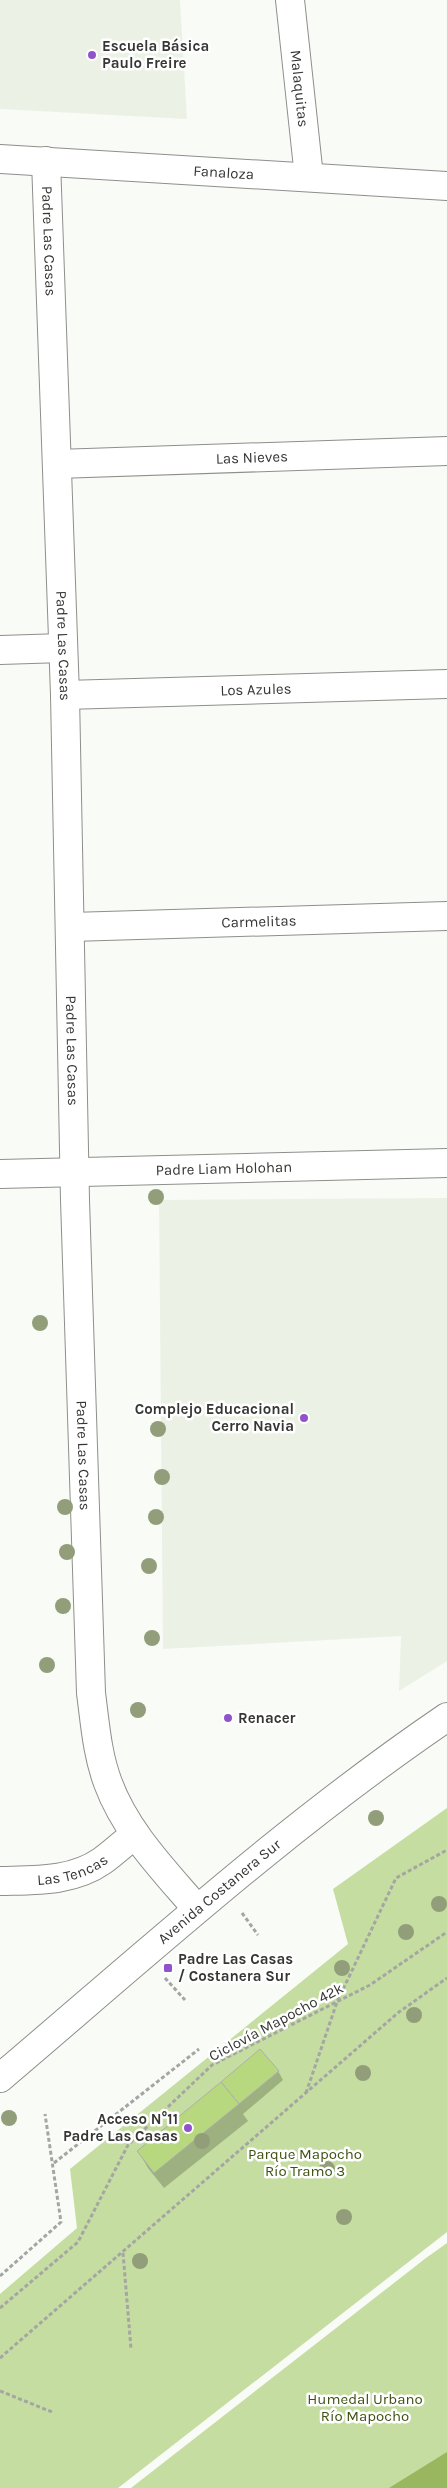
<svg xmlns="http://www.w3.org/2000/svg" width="447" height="2488" viewBox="0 0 447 2488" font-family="Karla,sans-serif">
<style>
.built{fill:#ecf1e5}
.green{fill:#c5dda0}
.water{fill:#98b75f}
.shadow{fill:#0003}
.building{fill:#b8d87f;stroke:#adafab}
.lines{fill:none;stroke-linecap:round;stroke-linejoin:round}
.minor-casing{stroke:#8e8f8b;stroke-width:30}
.secondary-casing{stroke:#8e8f8b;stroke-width:30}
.path{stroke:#a4a6a3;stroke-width:3;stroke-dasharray:4 2.5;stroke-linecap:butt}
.minor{stroke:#fff;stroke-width:28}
.secondary{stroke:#fff;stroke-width:28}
.tree{fill:#929e79}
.poi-dot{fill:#9153ca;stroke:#fff;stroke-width:2}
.labels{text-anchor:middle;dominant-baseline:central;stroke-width:5;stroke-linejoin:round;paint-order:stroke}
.poi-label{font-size:15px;font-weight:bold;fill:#363635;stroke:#fff;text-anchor:start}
.street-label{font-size:15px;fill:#363635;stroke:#fff}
.park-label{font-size:15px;fill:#3e5112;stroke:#fff}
</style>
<rect width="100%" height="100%" fill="#f9fbf7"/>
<g class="built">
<path d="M0 0H180L187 119 0 109Z"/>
<path d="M447 1198V1661L399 1691 401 1636 163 1649 159 1200Z"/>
</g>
<g class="green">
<path d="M447 1808V2232L118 2488H0V2294L77 2228 70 2169 348 1944 333 1889Z"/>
<path d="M447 2243V2488H131L426 2258Z"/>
</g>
<path class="water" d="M447 2452V2488H389Z"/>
<path class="shadow" d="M278 2071 283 2080 243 2114 248 2121 164 2188 148 2168 138 2151Z"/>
<g class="building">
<path d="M260 2049 279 2071 239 2104 221 2082Z"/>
<path d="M221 2082 239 2104 154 2173 137 2151Z"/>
</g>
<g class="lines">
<defs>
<g id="minor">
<path id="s1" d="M290 0 309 177"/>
<path id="s2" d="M0 159 447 186"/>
<path id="s3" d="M46 161 65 695 75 1200 91 1693C95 1723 97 1754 108 1783 126 1832 164 1870 197 1909"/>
<path id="s4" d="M57 464 447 451"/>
<path d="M0 650 63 648"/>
<path id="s5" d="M65 695 447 684"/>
<path id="s6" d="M71 927 447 916"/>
<path id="s7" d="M0 1174 447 1163"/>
<path id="s8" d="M0 1881C35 1880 72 1882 102 1861 113 1853 124 1843 135 1834"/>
</g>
<g id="secondary">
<path id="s9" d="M0 2078C146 1954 288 1825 447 1717"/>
</g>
</defs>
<use href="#minor" class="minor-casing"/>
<use href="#secondary" class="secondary-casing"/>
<g class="path">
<path d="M242 1913 258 1935"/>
<path d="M165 1978 185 2000"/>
<path d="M306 2093 337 2002 396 1878 447 1850"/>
<path d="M54 2163 199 2049"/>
<path d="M123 2253 131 2349"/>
<path d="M0 2276 61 2222 45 2114"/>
<path d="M0 2308 78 2242 128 2145 212 2065 370 1985 447 1932"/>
<path d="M0 2358 399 2012 447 1978"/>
<path d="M0 2391 52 2412"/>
</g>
<use href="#minor" class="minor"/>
<use href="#secondary" class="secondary"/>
</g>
<g class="tree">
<circle cx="156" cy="1197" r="8"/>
<circle cx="40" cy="1323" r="8"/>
<circle cx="158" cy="1429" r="8"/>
<circle cx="162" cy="1477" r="8"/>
<circle cx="65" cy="1507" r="8"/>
<circle cx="156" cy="1517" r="8"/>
<circle cx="67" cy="1552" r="8"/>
<circle cx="149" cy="1566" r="8"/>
<circle cx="63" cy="1606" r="8"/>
<circle cx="152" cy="1638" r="8"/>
<circle cx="47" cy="1665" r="8"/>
<circle cx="138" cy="1710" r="8"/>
<circle cx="376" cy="1818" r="8"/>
<circle cx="439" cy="1904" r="8"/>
<circle cx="406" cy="1932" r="8"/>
<circle cx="342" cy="1968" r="8"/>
<circle cx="414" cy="2015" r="8"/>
<circle cx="363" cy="2073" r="8"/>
<circle cx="9" cy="2118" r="8"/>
<circle cx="202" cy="2141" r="8"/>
<circle cx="327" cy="2169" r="8"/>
<circle cx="344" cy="2217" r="8"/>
<circle cx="140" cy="2261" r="8"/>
</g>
<g class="poi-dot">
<circle cx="92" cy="55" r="5"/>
<circle cx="304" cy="1418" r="5"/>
<circle cx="228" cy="1718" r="5"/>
<rect x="163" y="1963" width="10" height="10" rx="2.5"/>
<circle cx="188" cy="2128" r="5"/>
</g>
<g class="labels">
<g class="poi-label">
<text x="102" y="46">Escuela Básica<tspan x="102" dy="17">Paulo Freire</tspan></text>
<text x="294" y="1409" text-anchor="end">Complejo Educacional<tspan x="294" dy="17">Cerro Navia</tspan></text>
<text x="238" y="1718">Renacer</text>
<text x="178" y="1959">Padre Las Casas<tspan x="178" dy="17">/ Costanera Sur</tspan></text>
<text x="178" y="2119" text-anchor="end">Acceso N°11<tspan x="178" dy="17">Padre Las Casas</tspan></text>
</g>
<g class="street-label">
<text stroke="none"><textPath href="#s1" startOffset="89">Malaquitas</textPath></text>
<text stroke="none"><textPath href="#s2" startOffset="224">Fanaloza</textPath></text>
<text stroke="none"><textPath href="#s3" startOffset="80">Padre Las Casas</textPath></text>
<text stroke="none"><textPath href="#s4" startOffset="195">Las Nieves</textPath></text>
<text stroke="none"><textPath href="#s3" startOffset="485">Padre Las Casas</textPath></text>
<text stroke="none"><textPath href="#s5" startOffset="191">Los Azules</textPath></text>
<text stroke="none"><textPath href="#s6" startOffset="188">Carmelitas</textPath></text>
<text stroke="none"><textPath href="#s3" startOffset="890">Padre Las Casas</textPath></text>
<text stroke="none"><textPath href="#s7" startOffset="224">Padre Liam Holohan</textPath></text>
<text stroke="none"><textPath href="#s3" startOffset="1295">Padre Las Casas</textPath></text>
<text stroke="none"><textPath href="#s8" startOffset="74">Las Tencas</textPath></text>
<text stroke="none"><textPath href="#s9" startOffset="288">Avenida Costanera Sur</textPath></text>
<text transform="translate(276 2022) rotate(-28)">Ciclovía Mapocho 42k</text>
</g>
<g class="park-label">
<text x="305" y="2154">Parque Mapocho<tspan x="305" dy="17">Río Tramo 3</tspan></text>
<text x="365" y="2399">Humedal Urbano<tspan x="365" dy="17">Río Mapocho</tspan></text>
</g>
</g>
</svg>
